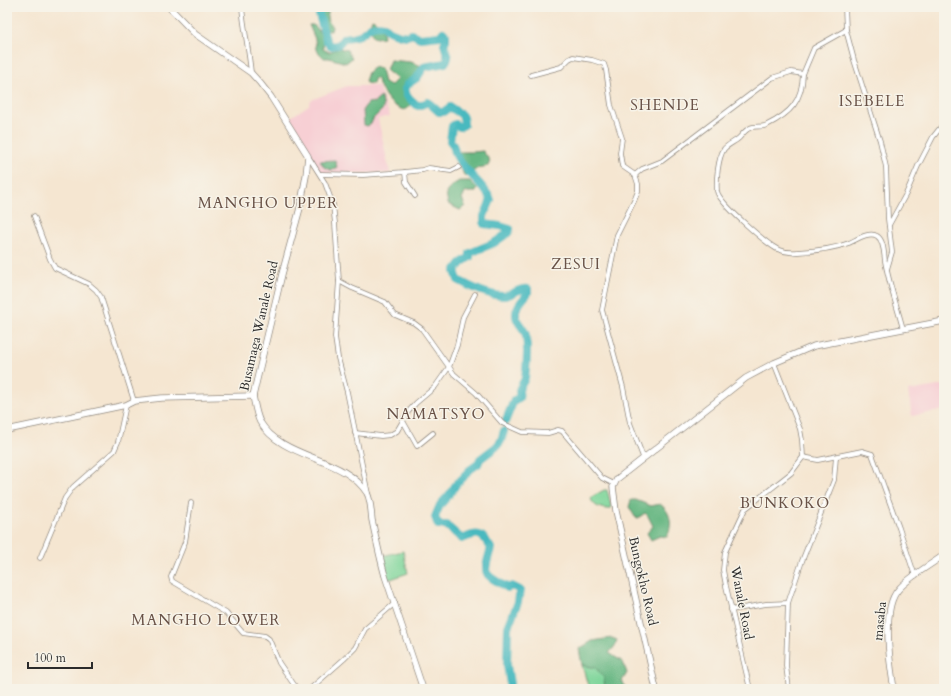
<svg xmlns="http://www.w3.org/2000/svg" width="951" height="696" viewBox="0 0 951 696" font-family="Cardo,serif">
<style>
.built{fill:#f7cfd4}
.green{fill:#80d69b;stroke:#568063}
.forest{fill:#68b783;stroke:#4a7157}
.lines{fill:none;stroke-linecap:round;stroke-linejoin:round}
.river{stroke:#49b9bf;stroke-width:8}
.street-casing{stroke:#90887e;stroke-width:5.5}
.secondary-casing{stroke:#90887e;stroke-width:7}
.street{stroke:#fff;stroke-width:4}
.secondary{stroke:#fff;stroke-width:5.5}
.labels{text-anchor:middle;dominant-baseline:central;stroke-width:3;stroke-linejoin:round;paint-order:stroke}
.street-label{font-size:13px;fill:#2b2b2b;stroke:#f7f3e8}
.quarter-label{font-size:15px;letter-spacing:1px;fill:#695247;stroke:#f7f3e8}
</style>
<rect width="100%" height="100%" fill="#f7f3e8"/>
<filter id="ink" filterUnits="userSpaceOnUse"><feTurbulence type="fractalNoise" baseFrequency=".025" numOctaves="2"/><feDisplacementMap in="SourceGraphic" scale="8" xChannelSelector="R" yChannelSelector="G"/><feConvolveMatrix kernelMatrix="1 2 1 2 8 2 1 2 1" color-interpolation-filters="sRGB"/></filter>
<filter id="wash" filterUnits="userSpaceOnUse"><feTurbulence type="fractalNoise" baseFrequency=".012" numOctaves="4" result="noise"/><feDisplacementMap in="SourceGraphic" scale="16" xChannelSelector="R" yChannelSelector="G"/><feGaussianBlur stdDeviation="0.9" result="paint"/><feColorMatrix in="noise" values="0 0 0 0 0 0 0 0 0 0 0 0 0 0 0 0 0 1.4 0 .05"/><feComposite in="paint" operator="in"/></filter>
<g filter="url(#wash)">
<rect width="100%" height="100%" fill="#f5e6d1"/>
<g class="built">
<path d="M347 86H378L390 116 378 119 390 173H321L288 119 309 105 311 100Z"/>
<path d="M944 385V410L912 416 908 391Z"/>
</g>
<g class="green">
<path d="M604 490H607L609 497 611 507 609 509C602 509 594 507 591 499L593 496Z"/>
<path d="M403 551 408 573 388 580 382 556Z"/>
<path d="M582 665 596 668 604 678 608 689H589Z"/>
</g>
<g class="forest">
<path d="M325 7 329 8 327 19 332 27 331 31 324 30C321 22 318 15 325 7Z"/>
<path d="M372 19C379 21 383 30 384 37L375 38C369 31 368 27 372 19Z"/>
<path d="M309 25H313L316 27 324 38 323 49 329 52 339 48 347 50 352 58 346 63 329 58H324L316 50 315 39Z"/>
<path d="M390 60 411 62 424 67 417 78 408 84 405 89 407 96 411 101 410 106 404 110C388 105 383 93 376 78L374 79 373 84 366 83 365 81 368 72 374 67 381 69 384 83 391 85 397 79 386 70Z"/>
<path d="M381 97 383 103V109L373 119 372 122 368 126 364 125 363 109 368 103 375 102Z"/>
<path d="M483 151 490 161 488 166 478 168 468 175 464 176 461 167 456 158 458 152H473Z"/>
<path d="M335 160 337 167 331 170 325 168 320 161Z"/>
<path d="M459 181H470L477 188 476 192H466L462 198 465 206 460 210 448 204 446 193 451 186Z"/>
<path d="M631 500H636L651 506 660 504C671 512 673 524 667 537L660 536 651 540 647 533 653 526 648 516 645 513 638 518 635 517 629 507Z"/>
<path d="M612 638 617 640 615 646 609 653 623 662 627 673 622 681 627 689H605L604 678 596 668 582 665 579 649 592 641Z"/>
</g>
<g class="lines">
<g class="river">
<path d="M317 7 326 40 330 46 338 45 344 38C350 37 359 37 363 33 371 26 373 24 384 26L387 30 400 35 407 36 412 34 420 38 440 36 443 32 446 35V40L444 44 448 58 445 63 424 67 417 78 408 84 405 89 407 96 418 106 428 102 439 112H443L450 107C459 114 464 112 464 125L460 127 455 124 452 126 450 141C456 147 453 149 456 155 464 172 484 183 491 200L484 216V224L500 226 510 229 508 233 494 243 470 253V257L461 263 455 271 458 280C470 287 490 296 504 296 513 295 519 287 528 289V293C524 299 516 305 516 314 515 323 525 327 526 336 528 350 527 364 525 378 524 382 520 386 519 390 519 393 520 395 519 398L514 400 505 422"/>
<path d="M504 431 501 441 496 447 480 459 478 464 468 471 463 478 457 483 449 495 440 505 435 517 438 525H446L462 539C479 532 481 532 491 548 482 578 484 573 508 588L512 586 520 590 518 602 508 627 507 665 510 684 508 689"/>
</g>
</g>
</g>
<g filter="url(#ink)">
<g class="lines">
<defs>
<g id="street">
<path d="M242 7C244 29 249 51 251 73"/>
<path d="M845 7 846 30 854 60 880 141 886 167 888 219 892 252 887 269"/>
<path d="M803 74C802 101 791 113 767 125 762 128 755 125 750 128 745 130 742 135 739 138 735 142 728 144 724 149 718 158 716 180 717 191 719 203 766 243 777 249 784 252 791 253 798 252 815 251 833 249 849 243 856 240 869 231 877 236 884 240 884 254 885 261 889 284 897 306 903 329"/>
<path d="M531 75 561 67 569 59 573 57 592 60 604 64 606 70 611 105 622 138 620 153 622 166 635 175 638 184V191L634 201 617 235 602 310 623 387 630 423 643 457"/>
<path d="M308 156 325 183 333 205 335 223 339 281 335 337 338 358 347 392 368 494"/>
<path d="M405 172 423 170 429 168 451 171 459 167"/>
<path d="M321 174 363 175 405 172 406 182 415 196"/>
<path d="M635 175 642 169 662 161 772 78 791 72 803 74 814 48 846 30"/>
<path d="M34 216 50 259 55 268 89 284 96 290 101 297 134 401"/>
<path d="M889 225 906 194 918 166 933 137 944 123"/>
<path d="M339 281 352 288 385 302 395 315 414 323 422 329 454 374 476 393 502 423 522 432 548 433 558 430 562 431 602 478 614 484"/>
<path d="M403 421 417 446 433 433"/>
<path d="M355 433 381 436 390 435 397 431 408 412 416 403 435 387 449 367 457 345 463 317 475 294"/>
<path d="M803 457 818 460 862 451 872 454 899 528 915 576"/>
<path d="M191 503 185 542 171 577 172 581 226 613 243 633 265 636 269 639 279 663 297 689"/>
<path d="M40 558 65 498 73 487 114 451 118 442 126 405"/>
<path d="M731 610 766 604 788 603"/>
<path d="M310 689 344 659 355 648 365 629 395 603"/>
<path d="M750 689 726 586 723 570 725 552 745 509 791 473 803 457 802 440 800 429 774 363"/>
<path d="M789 689 786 666 788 603 802 561 834 480 836 457"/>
</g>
<g id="secondary">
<path d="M169 7 195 34 251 73 260 83 271 97 308 156 306 176 300 208 282 274 253 396C255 405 256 414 260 422 283 460 344 456 367 493 371 500 371 512 372 520 376 539 380 558 385 576L423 689"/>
<path d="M7 430 126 405 134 401 162 398 253 396"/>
<path d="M656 689 616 511 613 487 617 479 746 378 774 363 814 346 944 321"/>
<path d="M894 689C890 665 881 609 898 590 910 576 929 566 944 555"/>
</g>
</defs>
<use href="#street" class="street-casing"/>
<use href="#secondary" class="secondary-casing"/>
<use href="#street" class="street"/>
<use href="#secondary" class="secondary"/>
</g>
</g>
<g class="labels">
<g class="street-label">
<text transform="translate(259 326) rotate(-77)">Busamaga Wanale Road</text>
<text transform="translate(643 581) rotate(77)">Bungokho Road</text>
<text transform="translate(742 603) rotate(79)">Wanale Road</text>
<text transform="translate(880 621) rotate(-84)">masaba</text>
</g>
<g class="quarter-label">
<text x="872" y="101">ISEBELE</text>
<text x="665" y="105">SHENDE</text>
<text x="268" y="203">MANGHO UPPER</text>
<text x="576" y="264">ZESUI</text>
<text x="436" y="414">NAMATSYO</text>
<text x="785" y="503">BUNKOKO</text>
<text x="206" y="620">MANGHO LOWER</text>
</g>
</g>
<rect width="951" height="696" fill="none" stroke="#f7f3e8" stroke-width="24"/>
<path d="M28 662v6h64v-6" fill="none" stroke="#2b2b2b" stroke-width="2"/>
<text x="34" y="662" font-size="12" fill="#2b2b2b" stroke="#f7f3e8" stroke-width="3" paint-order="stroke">100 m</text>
</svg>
